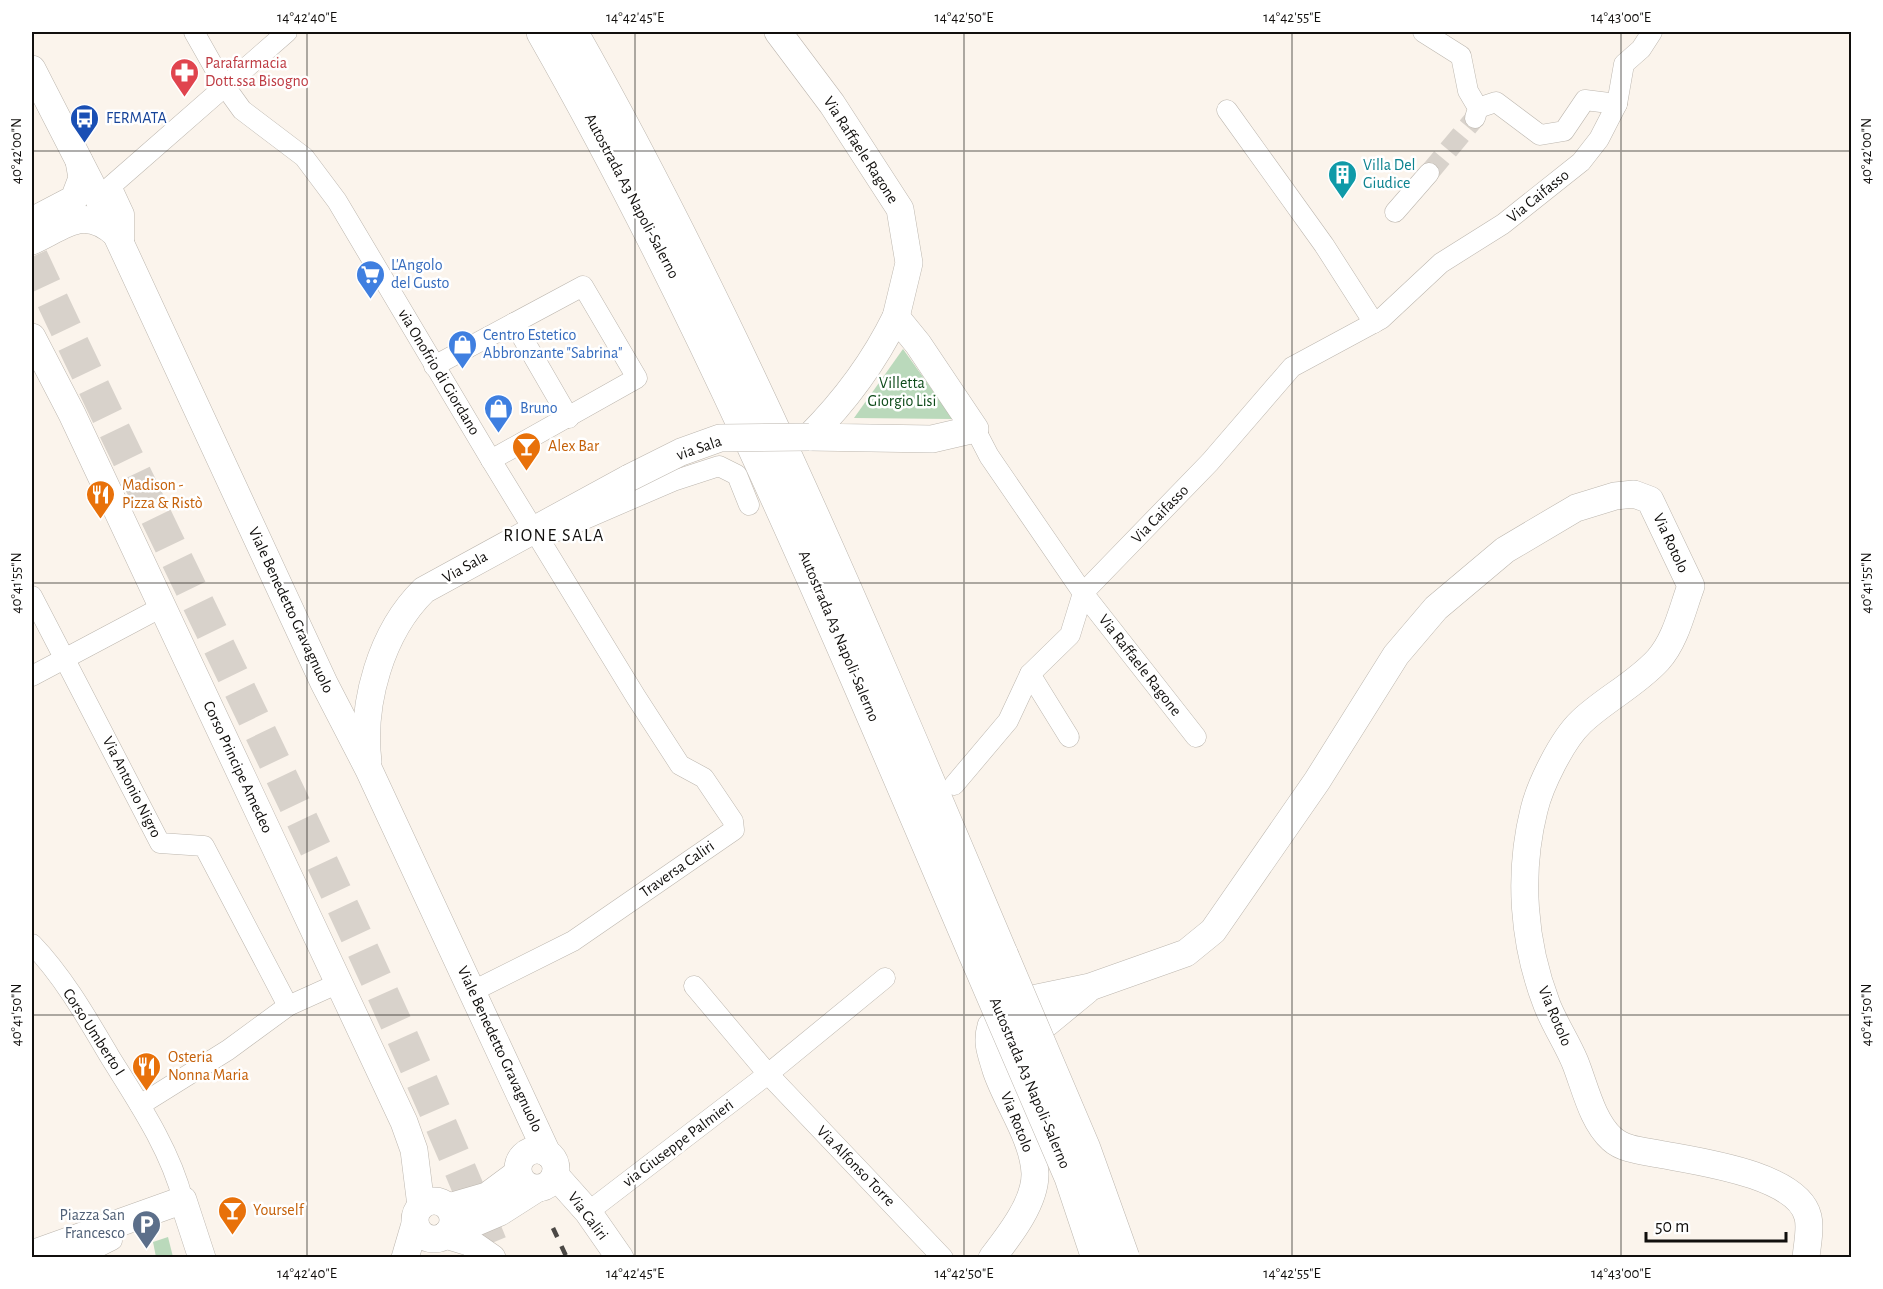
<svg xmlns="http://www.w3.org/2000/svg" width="1883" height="1289" viewBox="0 0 1883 1289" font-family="'Alegreya Sans',sans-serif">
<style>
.green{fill:#bad9bb}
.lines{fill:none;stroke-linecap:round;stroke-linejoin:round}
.street-tunnel{stroke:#d8d2cb;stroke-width:20;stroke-dasharray:20 10;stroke-linecap:butt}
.primary-tunnel{stroke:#d8d2cb;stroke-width:32;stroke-dasharray:32 16;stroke-linecap:butt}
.street-casing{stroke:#bcb6ae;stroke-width:21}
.secondary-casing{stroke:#bcb6ae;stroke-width:28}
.highway-casing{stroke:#bcb6ae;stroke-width:34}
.street{stroke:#fff;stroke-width:20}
.secondary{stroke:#fff;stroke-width:27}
.highway{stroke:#fff;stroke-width:33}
.rail{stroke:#4b4845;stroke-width:4.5;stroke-dasharray:10 10;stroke-linecap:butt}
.secondary-bridge-casing{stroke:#bcb6ae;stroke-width:28;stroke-linecap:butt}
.highway-bridge-casing{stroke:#bcb6ae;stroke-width:34;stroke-linecap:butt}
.secondary-bridge{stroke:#fff;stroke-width:27}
.highway-bridge{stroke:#fff;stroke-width:33}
.ticks{fill:none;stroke:#110f0d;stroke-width:1.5;stroke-opacity:0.45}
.labels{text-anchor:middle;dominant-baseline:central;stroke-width:5;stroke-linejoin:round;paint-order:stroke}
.health-label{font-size:16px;fill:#be3a42;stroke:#fff;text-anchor:start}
.transit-label{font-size:16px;fill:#164399;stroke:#fff;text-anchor:start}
.street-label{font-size:16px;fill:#110f0d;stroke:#fff}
.culture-label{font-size:16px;fill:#0d838f;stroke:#fff;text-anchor:start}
.shop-label{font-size:16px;fill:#366cbe;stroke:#fff;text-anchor:start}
.park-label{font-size:16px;fill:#0e4b1a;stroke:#fff}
.food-label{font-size:16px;fill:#c56008;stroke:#fff;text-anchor:start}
.service-label{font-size:16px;fill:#4e5e75;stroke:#fff;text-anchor:end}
.neighbourhood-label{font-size:18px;letter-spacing:1.5px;fill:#110f0d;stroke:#fff}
.neatline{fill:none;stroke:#110f0d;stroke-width:2}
.ticks-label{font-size:15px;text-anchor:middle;fill:#110f0d}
</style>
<rect width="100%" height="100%" fill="#fbf4ec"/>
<g class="green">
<path d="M903 349 953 419 854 418Z"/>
<path d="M168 1237 173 1257H156L153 1242Z"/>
</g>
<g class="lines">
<path class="street-tunnel" d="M1429 173 1475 118"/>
<path class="primary-tunnel" d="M32 257C188 590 358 917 497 1258"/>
<defs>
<g id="street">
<path d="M194 32 224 85 242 110 304 157 337 201 491 460 636 697 680 765 704 778 733 821 734 830 573 941 473 991"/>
<path d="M1423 32 1461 56 1468 91 1478 108 1475 118"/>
<path d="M1478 108 1496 102 1540 135 1564 131 1585 100 1617 104"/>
<path d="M1227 110 1324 245 1374 323"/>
<path d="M1395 212 1429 173"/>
<path d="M124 246V214L111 186 287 32"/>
<path d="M514 323 569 418"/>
<path d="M434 366 583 286 637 378 491 460"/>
<path d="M542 530 557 531 673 481 719 466 737 475 749 505"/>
<path d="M32 596 160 843 204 846 288 1006"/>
<path d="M1030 674 1069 737"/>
<path d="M32 676 162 607"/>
<path d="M1196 737 1083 593 1210 462 1292 367 1381 319 1441 263 1503 224 1581 162 1599 139 1617 104 1624 64 1641 49 1652 32"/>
<path d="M954 785 1008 721 1030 674 1070 635 1083 593 989 456 975 429"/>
<path d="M32 944C63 976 87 1018 110 1057 138 1102 170 1149 183 1200"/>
<path d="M694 986 768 1074 943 1258"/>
<path d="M140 1105 228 1050 288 1006 339 983"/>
<path d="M588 1212 768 1074 885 978"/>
<path d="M76 1258 112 1240 110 1227"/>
</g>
<g id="secondary">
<path d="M778 32 832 104 900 209 909 263 896 317"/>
<path d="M32 69 111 223 324 683 369 770 547 1153"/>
<path d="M32 221 74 199 82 178 79 161"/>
<path d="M32 241C65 226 84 205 116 234"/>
<path d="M896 317 918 344 975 429 932 439 809 437C844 402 874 362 896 317Z"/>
<path d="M32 337 72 414 404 1122 414 1150 421 1206"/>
<path d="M368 762C361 703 381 632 424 590L629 478"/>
<path d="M1020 1045 1087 990"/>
<circle cx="537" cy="1169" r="19"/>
<path d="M555 1175 588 1212 620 1258"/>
<circle cx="434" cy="1220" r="19"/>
<path d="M449 1207 487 1196 518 1173"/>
<path d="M446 1235 500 1212 536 1189"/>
<path d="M446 1235 469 1242 492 1258"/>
<path d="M32 1254 183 1200 202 1258"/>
<path d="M405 1258 415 1224"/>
<path d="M992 1258C1009 1236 1036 1202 1035 1173 1033 1137 1007 1103 996 1070 991 1053 986 1043 991 1026L1037 998 1090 987 1186 953 1213 931 1317 781 1396 655 1436 608 1505 550 1576 508 1615 496 1634 494 1650 500 1691 586C1682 610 1676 640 1658 660 1635 685 1605 699 1581 722 1562 740 1540 785 1534 810 1518 874 1523 943 1547 1005 1555 1025 1567 1043 1575 1062 1585 1087 1592 1121 1612 1139 1624 1150 1644 1151 1659 1154 1695 1161 1798 1174 1808 1217 1811 1229 1807 1245 1806 1258"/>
</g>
<g id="highway">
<path d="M543 32C713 330 844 648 979 963"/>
<path d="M571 32C739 328 869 642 1002 956"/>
</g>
</defs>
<use href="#street" class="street-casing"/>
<use href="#secondary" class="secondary-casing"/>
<use href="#highway" class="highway-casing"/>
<use href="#street" class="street"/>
<use href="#secondary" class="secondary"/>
<use href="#highway" class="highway"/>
<path class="rail" d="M553 1228 567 1258"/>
<defs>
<path id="secondary-bridge" d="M629 478 681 452 720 438 809 437"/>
<g id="highway-bridge">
<path d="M1002 956 1084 1149 1123 1258"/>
<path d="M979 963 1071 1177 1098 1258"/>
</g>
</defs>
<use href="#secondary-bridge" class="secondary-bridge-casing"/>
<use href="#highway-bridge" class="highway-bridge-casing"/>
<use href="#secondary-bridge" class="secondary-bridge"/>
<use href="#highway-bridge" class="highway-bridge"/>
</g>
<path class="ticks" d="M307 32V1258M635 32V1258M964 32V1258M1292 32V1258M1621 32V1258M32 151H1852M32 583H1852M32 1015H1852"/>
<defs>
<symbol id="pharmacy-pin" viewBox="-11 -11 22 30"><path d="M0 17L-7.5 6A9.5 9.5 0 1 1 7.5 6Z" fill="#e0444e" stroke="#fff"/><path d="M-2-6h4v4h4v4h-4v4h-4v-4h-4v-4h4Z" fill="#fff"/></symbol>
<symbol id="bus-pin" viewBox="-11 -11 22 30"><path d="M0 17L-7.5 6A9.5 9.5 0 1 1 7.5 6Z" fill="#1a4fb4" stroke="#fff"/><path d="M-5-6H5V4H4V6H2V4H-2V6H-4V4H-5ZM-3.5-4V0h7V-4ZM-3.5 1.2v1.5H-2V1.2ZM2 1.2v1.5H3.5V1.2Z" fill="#fff"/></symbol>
<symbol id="building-pin" viewBox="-11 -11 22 30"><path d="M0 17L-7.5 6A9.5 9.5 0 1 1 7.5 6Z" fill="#0f9aa8" stroke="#fff"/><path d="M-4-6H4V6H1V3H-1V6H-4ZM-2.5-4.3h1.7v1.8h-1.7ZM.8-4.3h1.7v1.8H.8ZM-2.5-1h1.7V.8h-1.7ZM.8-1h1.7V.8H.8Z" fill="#fff"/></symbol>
<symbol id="supermarket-pin" viewBox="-11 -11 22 30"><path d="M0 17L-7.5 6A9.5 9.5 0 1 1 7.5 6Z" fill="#3f7fe0" stroke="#fff"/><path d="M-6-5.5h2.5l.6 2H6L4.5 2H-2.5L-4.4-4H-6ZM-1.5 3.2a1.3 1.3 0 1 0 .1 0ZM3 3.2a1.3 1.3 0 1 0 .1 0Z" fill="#fff"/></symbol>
<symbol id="shop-pin" viewBox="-11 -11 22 30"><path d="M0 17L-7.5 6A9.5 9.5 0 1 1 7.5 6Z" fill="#3f7fe0" stroke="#fff"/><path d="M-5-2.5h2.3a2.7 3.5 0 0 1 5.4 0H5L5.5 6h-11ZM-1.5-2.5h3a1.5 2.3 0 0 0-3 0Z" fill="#fff"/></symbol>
<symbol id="bar-pin" viewBox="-11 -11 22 30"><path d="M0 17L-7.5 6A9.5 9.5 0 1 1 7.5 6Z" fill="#e8710a" stroke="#fff"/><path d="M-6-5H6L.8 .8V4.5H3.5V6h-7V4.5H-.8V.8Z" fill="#fff"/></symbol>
<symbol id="restaurant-pin" viewBox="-11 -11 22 30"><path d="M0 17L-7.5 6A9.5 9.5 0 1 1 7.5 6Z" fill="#e8710a" stroke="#fff"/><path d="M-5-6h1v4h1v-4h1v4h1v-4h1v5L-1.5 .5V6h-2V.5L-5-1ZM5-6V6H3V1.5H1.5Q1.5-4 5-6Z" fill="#fff"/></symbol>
<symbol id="parking-pin" viewBox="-11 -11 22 30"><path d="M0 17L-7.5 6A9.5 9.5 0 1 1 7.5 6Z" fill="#5c6f8a" stroke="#fff"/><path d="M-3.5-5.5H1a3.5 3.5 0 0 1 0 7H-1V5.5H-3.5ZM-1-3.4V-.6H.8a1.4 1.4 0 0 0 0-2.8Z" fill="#fff"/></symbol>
</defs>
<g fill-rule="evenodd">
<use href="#pharmacy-pin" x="168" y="56" width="33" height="45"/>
<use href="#bus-pin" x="68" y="102" width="33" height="45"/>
<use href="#building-pin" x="1326" y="158" width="33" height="45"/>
<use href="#supermarket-pin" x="354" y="258" width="33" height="45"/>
<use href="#shop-pin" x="446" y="328" width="33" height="45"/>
<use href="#shop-pin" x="482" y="392" width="33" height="45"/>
<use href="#bar-pin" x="510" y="430" width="33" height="45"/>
<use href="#restaurant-pin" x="84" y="478" width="33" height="45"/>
<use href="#restaurant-pin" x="130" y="1050" width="33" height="45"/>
<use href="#bar-pin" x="216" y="1194" width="33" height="45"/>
<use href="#parking-pin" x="130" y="1208" width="33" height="45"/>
</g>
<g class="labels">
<g class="health-label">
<text x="205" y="63">Parafarmacia<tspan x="205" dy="18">Dott.ssa Bisogno</tspan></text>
</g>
<g class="transit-label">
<text x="106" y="118">FERMATA</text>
</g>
<g class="street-label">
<text transform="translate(861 150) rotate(57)">Via Raffaele Ragone</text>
<text transform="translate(632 196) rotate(62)">Autostrada A3 Napoli-Salerno</text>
<text transform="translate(1538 196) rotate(-39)">Via Caifasso</text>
<text transform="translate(439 372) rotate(59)">via Onofrio di Giordano</text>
<text transform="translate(699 448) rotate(-19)">via Sala</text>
<text transform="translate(1160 514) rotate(-46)">Via Caifasso</text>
<text transform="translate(1671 543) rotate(65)">Via Rotolo</text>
<text transform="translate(465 567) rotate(-29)">Via Sala</text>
<text transform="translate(291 610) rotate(65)">Viale Benedetto Gravagnuolo</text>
<text transform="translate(839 636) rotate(67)">Autostrada A3 Napoli-Salerno</text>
<text transform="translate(1140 665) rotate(52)">Via Raffaele Ragone</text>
<text transform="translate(238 767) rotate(65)">Corso Principe Amedeo</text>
<text transform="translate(132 787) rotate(63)">Via Antonio Nigro</text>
<text transform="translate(677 869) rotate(-35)">Traversa Caliri</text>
<text transform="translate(1555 1016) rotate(67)">Via Rotolo</text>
<text transform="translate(94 1032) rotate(57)">Corso Umberto I</text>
<text transform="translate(500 1049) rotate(65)">Viale Benedetto Gravagnuolo</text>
<text transform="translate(1030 1083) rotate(67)">Autostrada A3 Napoli-Salerno</text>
<text transform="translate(1017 1122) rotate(68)">Via Rotolo</text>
<text transform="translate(678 1143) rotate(-37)">via Giuseppe Palmieri</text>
<text transform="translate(856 1166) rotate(46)">Via Alfonso Torre</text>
<text transform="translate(588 1216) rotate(53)">Via Caliri</text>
</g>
<g class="culture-label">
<text x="1363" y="165">Villa Del<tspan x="1363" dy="18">Giudice</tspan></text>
</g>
<g class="shop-label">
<text x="391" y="265">L'Angolo<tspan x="391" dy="18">del Gusto</tspan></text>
<text x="483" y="335">Centro Estetico<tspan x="483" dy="18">Abbronzante "Sabrina"</tspan></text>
<text x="520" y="408">Bruno</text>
</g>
<g class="park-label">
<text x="902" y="383">Villetta<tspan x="902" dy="18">Giorgio Lisi</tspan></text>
</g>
<g class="food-label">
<text x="548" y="446">Alex Bar</text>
<text x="122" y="485">Madison -<tspan x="122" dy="18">Pizza &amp; Ristò</tspan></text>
<text x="168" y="1057">Osteria<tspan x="168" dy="18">Nonna Maria</tspan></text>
<text x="253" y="1210">Yourself</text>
</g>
<g class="service-label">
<text x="125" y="1215">Piazza San<tspan x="125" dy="18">Francesco</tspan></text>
</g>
<g class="neighbourhood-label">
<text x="554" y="536">RIONE SALA</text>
</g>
</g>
<rect width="1883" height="1289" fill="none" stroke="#ffffff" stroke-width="66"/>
<path d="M1646 1232v9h140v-9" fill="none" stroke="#110f0d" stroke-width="3"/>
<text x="1655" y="1232" font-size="18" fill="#110f0d" stroke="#ffffff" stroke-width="4.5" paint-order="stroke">50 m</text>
<rect x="33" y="33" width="1817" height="1223" class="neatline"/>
<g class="ticks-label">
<text x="307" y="22">14°42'40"E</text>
<text x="635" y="22">14°42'45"E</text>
<text x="964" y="22">14°42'50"E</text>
<text x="1292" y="22">14°42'55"E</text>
<text x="1621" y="22">14°43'00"E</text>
<text transform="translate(16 151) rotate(-90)" y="5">40°42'00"N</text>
<text transform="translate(1866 151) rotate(-90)" y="5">40°42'00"N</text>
<text transform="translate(16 583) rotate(-90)" y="5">40°41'55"N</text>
<text transform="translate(1866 583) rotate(-90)" y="5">40°41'55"N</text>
<text transform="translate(16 1015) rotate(-90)" y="5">40°41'50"N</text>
<text transform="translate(1866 1015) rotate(-90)" y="5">40°41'50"N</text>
<text x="307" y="1278">14°42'40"E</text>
<text x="635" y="1278">14°42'45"E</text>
<text x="964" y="1278">14°42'50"E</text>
<text x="1292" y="1278">14°42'55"E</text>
<text x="1621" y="1278">14°43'00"E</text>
</g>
</svg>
